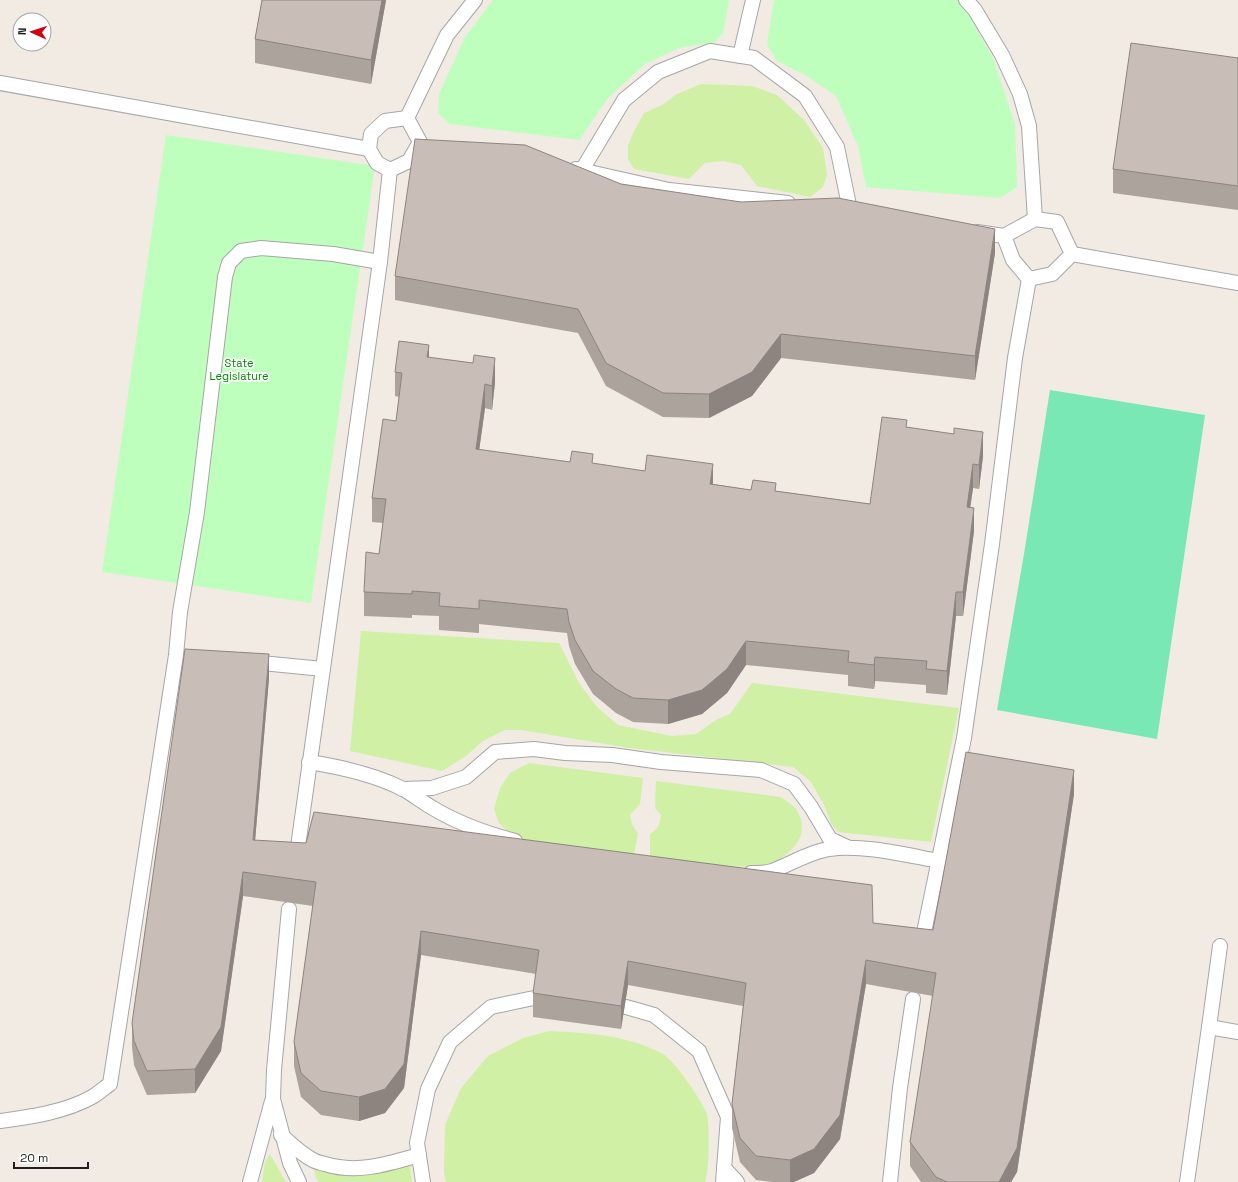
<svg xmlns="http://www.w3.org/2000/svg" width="1238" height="1182" viewBox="0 0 1238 1182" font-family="'Space Grotesk',sans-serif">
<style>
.grass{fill:#d0f0a5}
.park{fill:#beffbd}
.pitch{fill:#7ae8b4}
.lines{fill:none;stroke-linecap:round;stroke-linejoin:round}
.service-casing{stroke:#a6a6a6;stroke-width:16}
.service{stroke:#fff;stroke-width:14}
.wall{fill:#ada39d}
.shaded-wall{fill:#8d8480}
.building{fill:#c9bdb7;stroke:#8d8480}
.labels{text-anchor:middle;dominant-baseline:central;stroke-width:3.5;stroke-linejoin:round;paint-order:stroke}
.park-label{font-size:11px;fill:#018900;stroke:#fff}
</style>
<rect width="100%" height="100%" fill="#f1ebe4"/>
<g class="grass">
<path d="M701 84 752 86 777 95 804 120 823 148 827 175 823 187 810 197 757 186 741 165 723 161 705 163 689 179 634 169 628 159V146L633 133 644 113 662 105 677 94Z"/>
<path d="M361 631 559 643 579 683 597 707 618 725 672 736 696 734 716 720 730 714 752 683 959 708 931 842 838 832 831 823 824 805 811 782 793 767 630 748 521 730H505L483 741 466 756 442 771 350 751Z"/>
<path d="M529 763 643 778 640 804 630 815 632 824 638 834 633 859 515 839 499 823 494 809 500 788 510 773Z"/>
<path d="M656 781 781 797C786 801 793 805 796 809 814 838 788 855 766 868L650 861V834C658 829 660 825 661 815L655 808Z"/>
<path d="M550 1031C589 1033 628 1035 663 1054 674 1060 703 1102 707 1115 710 1126 709 1171 705 1182H446L444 1172 445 1125 461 1088 488 1056 523 1038Z"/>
<path d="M270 1154 286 1182H262L265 1162Z"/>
<path d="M409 1158 412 1182H319L316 1178 312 1162 357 1169Z"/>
</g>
<g class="park">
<path d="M493 0H728L729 2 723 33 715 42 679 48 645 64 608 98 579 140 450 124 438 113 439 94 465 37Z"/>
<path d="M774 0H960L993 58 1015 124 1017 187 1000 198 866 187 858 146 836 96 805 75 777 61 767 44Z"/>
<path d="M166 135 375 166 311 603 102 572Z"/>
</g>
<path class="pitch" d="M1050 390 1205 415 1157 739 997 710 1024 554Z"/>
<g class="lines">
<defs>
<g id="service">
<path d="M966 0 975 10 1002 55 1020 94 1029 126 1035 219"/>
<path d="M740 56 753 0"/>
<path d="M0 83 369 149"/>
<path d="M407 118 420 142 409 161 390 170 377 163 369 149 371 134 385 121Z"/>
<path d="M407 118 447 35 475 0"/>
<path d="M576 169 669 190 788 203"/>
<path d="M582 170 624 100 658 72 710 51 754 58 805 96 837 147 850 210"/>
<path d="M977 232 1004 236 1035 219 1057 222 1072 254 1052 274 1029 279 1013 260 1004 236"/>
<path d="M1072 254 1238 283"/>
<path d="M251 662 323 669"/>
<path d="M309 762C341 767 374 774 403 789 412 794 421 801 431 807 457 823 485 833 515 841"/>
<path d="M402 789 432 788 466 777 495 752 534 749 565 753 612 755 661 762 761 770 794 784 811 807 830 839 847 847"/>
<path d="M296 861 380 262 390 170"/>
<path d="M751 873C758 873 766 873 772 871 791 864 809 852 829 849 863 844 906 855 939 861"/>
<path d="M289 909 274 1070 273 1099 290 1163 299 1182"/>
<path d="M921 947 964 738 992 544 1015 358 1029 279"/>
<path d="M626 1007 654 1015 699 1051 728 1117 723 1182"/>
<path d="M1209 1027 1220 946"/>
<path d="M0 1121C31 1117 65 1112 92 1097 99 1093 104 1088 110 1084L176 655 180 612 197 512 225 277 229 263 241 251 261 248 333 254 380 262"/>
<path d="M281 1135C291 1144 301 1154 313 1160 316 1162 321 1163 325 1164 357 1174 388 1164 419 1155"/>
<path d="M724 1168 737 1182"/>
<path d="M250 1182 272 1101"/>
<path d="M423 1182 417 1143 428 1089 450 1042 491 1007 534 998"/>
<path d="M890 1182 900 1088 913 999"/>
<path d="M1187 1182 1209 1027 1238 1032"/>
</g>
</defs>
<use href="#service" class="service-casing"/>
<use href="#service" class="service"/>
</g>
<g class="wall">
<path d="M262 0H386L371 84 255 63V39Z"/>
<path d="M1238 58V210L1113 193V169Z"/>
<path d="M621 184 995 253 975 380 781 358 752 396 709 418 663 417 606 386 578 333 395 300V276Z"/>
<path d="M429 358 495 382 492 410 485 408 479 450 570 462 593 464 713 484 751 490 776 491 870 504 907 427 983 456 979 489 973 488 970 507 974 531 963 616H956L947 695 926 693V685L875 681 874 689 848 686V675L746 665 727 693 702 714 668 724 633 722 616 713 593 694 575 664 569 646 567 633 479 624V633L439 630V616L412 615V618L364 616V592L379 554 383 523 372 522V498L396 421 399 397 395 396V372Z"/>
<path d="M269 678 255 841 873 923 933 930 1074 794 1017 1172 1011 1182H921L910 1166V1142L933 996 866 984 840 1139 814 1173 794 1182H773L756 1180 740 1162 732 1128V1104L743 1006 628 985 621 1029 533 1017V993L536 974 421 955 404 1088 385 1113 359 1121 321 1115 301 1097 294 1066V1042L313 906 243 896 221 1051 195 1093 147 1095 134 1065 132 1047V1023Z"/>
</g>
<g class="shaded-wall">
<path d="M382 0H386L371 84V60Z"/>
<path d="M995 229V253L975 380V356Z"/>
<path d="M781 334V358L752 396 709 418V394Z"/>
<path d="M429 345V369L427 357Z"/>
<path d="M495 358V382L492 410V386Z"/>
<path d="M485 384V408L476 473V449Z"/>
<path d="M983 432V456L979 489V465Z"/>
<path d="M713 464V488L710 484Z"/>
<path d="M973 464V488L967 531V507Z"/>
<path d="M974 508V531L963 616V592Z"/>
<path d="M956 592V616L947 695V671Z"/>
<path d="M746 641V665L727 693 702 714 668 724V700Z"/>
<path d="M269 654V678L253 864V840Z"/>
<path d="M875 657V681L874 689V665Z"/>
<path d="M1074 770V794L1017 1172 1011 1182H999Z"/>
<path d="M243 872V896L221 1051 195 1093V1069Z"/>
<path d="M421 931V955L404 1088 385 1113 359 1121V1097Z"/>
<path d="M866 960V984L840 1139 814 1173 794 1182H790V1160Z"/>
<path d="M628 961V985L621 1029V1006Z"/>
</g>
<g class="building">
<path d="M262 0H382L371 60 255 39Z"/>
<path d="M1131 43 1238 58V186L1113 169Z"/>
<path d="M415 139 525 145 621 184 741 202 838 198 995 229 975 356 781 334 752 372 709 394 663 393 606 363 578 309 395 276Z"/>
<path d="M399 341 429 345 427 357 473 363 474 355 495 358 492 386 485 384 476 449 570 462 572 451 593 454 592 463 645 471 647 455 713 464 710 484 751 490 753 480 776 483 775 491 870 504 882 417 907 420 906 427 954 434V428L983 432 979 465 973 464 967 507 974 508 963 592H956L947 671 926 669 927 661 875 657 874 665 848 662 849 651 746 641 727 669 702 690 668 700 633 698 616 689 593 671 575 640 569 622 567 609 479 600V609L439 606 440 593 412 591V594L364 592 366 552 379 554 386 499 372 498 383 419 396 421 402 373 395 372Z"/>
<path d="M185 649 269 654 253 840 306 843 314 812 872 885 873 923 933 930 966 752 1074 770 1017 1148 999 1182H947L936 1177 910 1142 936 973 866 960 840 1115 814 1149 790 1160 756 1156 740 1138 732 1104 746 983 628 961 621 1006 533 993 539 950 421 931 404 1064 385 1089 359 1097 321 1091 301 1073 294 1042 316 882 243 872 221 1027 195 1069 147 1071 134 1041 132 1023Z"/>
</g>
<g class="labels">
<g class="park-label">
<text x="239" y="363">State<tspan x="239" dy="13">Legislature</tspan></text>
</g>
</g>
<g transform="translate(32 32) rotate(273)"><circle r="19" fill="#ffffff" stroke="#a5a5a5"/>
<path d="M0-3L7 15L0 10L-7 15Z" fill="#ce0012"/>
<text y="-6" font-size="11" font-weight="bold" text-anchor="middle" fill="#1f1f1f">N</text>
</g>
<path d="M14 1162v6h74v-6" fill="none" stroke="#1f1f1f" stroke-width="2"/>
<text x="20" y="1162" font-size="12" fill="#1f1f1f" stroke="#ffffff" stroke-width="3" paint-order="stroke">20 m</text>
</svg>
